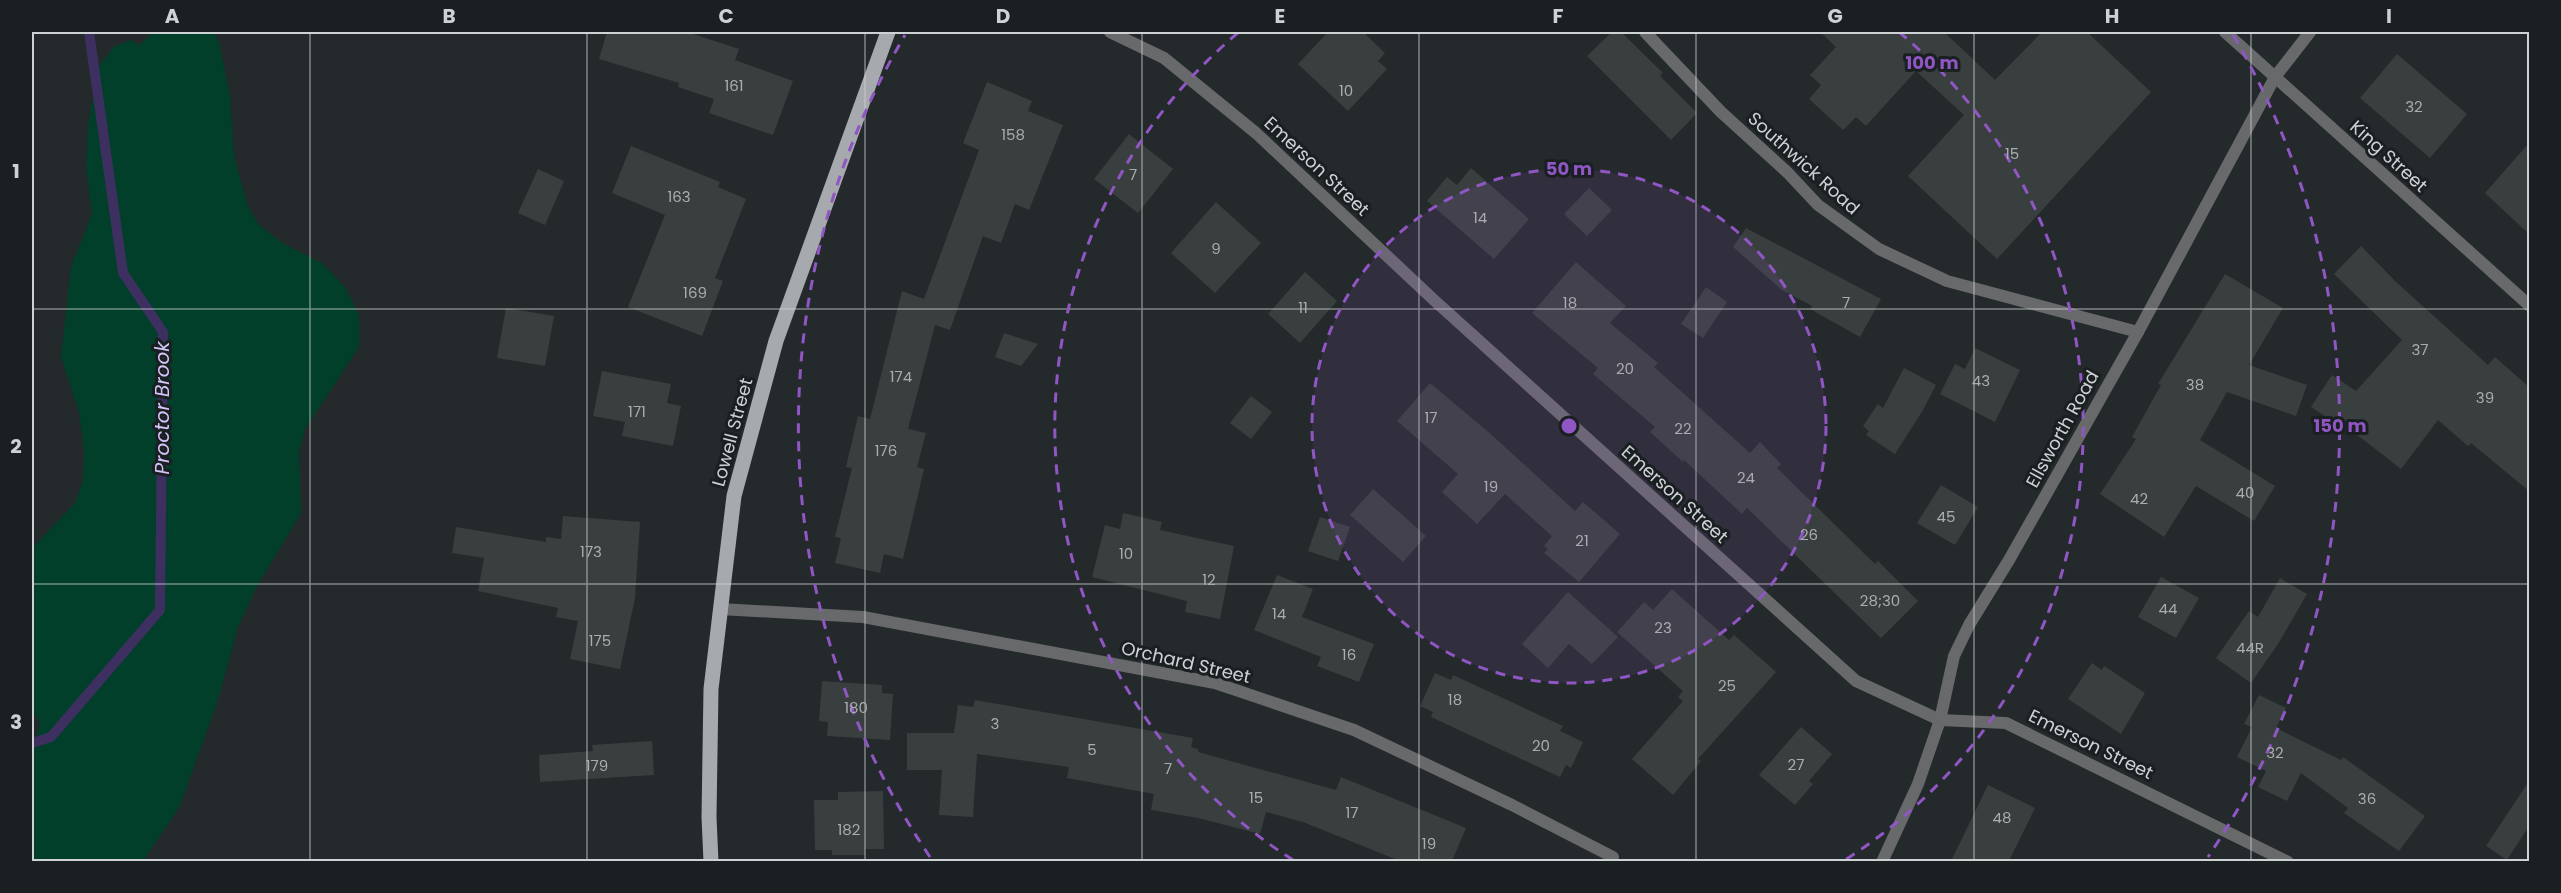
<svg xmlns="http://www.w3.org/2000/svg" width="2561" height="893" viewBox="0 0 2561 893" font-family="Poppins,sans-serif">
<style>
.green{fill:#013f2a}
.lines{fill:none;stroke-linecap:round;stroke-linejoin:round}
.stream{stroke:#3d2f60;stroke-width:10}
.building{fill:#393f3f}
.street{stroke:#67696b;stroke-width:12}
.primary{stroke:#a6a9ae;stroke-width:15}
.grid{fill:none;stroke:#cfd2d4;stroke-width:1.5;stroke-opacity:0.55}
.ring{fill:none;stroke:#9056c4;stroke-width:3;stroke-dasharray:10 8}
.labels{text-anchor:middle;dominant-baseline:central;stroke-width:6;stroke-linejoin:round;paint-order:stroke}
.number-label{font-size:15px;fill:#aaadaf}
.street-label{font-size:18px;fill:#cfd2d4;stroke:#1a1f22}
.water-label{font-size:20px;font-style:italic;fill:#d1c6f7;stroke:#1a1f22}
.centre{fill:#9056c4;stroke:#1a1f22;stroke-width:3}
.ring-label{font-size:18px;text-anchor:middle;font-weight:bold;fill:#9056c4;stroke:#1a1f22;stroke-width:6;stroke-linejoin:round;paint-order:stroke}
.neatline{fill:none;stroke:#cfd2d4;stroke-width:2}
.grid-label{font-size:20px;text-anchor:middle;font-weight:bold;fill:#cfd2d4}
</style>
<rect width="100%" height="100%" fill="#24292b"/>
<path class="green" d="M154 32H214L219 42 230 96 234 156 248 206 259 225 284 244 322 263 345 287 359 315V347L305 429 299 453 301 513 256 588 238 627 217 703 179 808 143 861H32V749L40 722 32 711V548L75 503 83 480 84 450 79 412 61 357 71 267 92 214 86 167 88 126 98 66 115 46 131 40 139 45Z"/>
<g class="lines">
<path class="stream" d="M32 743 51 737 160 610 163 332 123 273 89 32"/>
</g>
<g class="building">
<path d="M607 32H687L739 49 735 60 793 81 773 135 709 113 714 99 678 87 679 83 599 59Z"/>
<path d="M1328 32H1363L1385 53 1378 61 1387 69 1348 111 1298 64Z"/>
<path d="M1612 32H1621L1663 73 1660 76 1697 113 1671 140 1587 56Z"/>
<path d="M1820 32H1944L1995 80 2042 32H2087L2151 92 1997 259 1908 176 1964 115 1916 71 1866 126 1856 117 1843 130 1809 99 1821 85 1810 75 1836 47Z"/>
<path d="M2397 54 2467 114 2430 158 2360 98Z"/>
<path d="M987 82 1032 101 1028 111 1063 125 1029 210 1015 204 1001 243 983 236 950 330 935 325 908 429 926 433 917 467 924 469 903 559 884 554 880 573 835 563 841 538 835 537 852 468 846 467 858 416 870 419 902 291 924 299 979 150 963 143Z"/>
<path d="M1129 134 1173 169 1138 213 1094 179Z"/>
<path d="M2529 143V234L2485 193Z"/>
<path d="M631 146 720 182 718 187 746 199 715 278 723 281 702 336 628 307 665 215 612 193Z"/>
<path d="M1471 168 1529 219 1494 259 1427 201 1447 177 1457 185Z"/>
<path d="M538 169 564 181 545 225 518 213Z"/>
<path d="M1589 188 1612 210 1587 236 1564 214Z"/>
<path d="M1216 202 1261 243 1215 293 1171 253Z"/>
<path d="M1746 228 1881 299 1860 337 1810 309 1812 306 1782 290 1733 247Z"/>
<path d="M2361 246 2396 282 2488 365 2495 357 2529 387V491L2471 443 2468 446 2438 420 2401 469 2342 423 2340 426 2311 407 2332 375 2356 391 2402 340 2334 274Z"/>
<path d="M1576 262 1626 306 1610 323 1658 363 1654 367 1750 453 1760 442 1781 464 1777 468 1875 564 1878 561 1918 601 1881 638 1747 508 1742 514 1684 460 1683 462 1650 432 1655 427 1593 374 1598 368 1532 313Z"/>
<path d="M1305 272 1337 301 1300 343 1268 314Z"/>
<path d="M2225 274 2283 308 2249 365 2307 385 2296 416 2227 392 2200 440 2275 486 2254 521 2196 486 2164 537 2100 494 2136 439 2132 437 2161 385 2158 384Z"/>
<path d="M1706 287 1727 302 1703 338 1681 324Z"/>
<path d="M506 308 554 316 545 366 497 358Z"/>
<path d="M1004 333 1038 344 1021 366 995 357Z"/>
<path d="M1975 348 2020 370 1995 422 1940 394 1955 364 1965 369Z"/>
<path d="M1904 368 1936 385 1923 410 1895 454 1866 435 1869 431 1863 426 1878 404 1883 408Z"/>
<path d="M602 371 671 384 667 403 681 406 673 446 622 436 625 422 593 416Z"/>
<path d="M1430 383 1493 436 1575 511 1583 502 1620 534 1579 582 1544 553 1548 549 1544 546 1552 536 1505 494 1477 524 1442 492 1458 474 1397 421Z"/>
<path d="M1251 396 1272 412 1251 439 1230 423Z"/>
<path d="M1941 485 1978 507 1955 545 1917 523Z"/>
<path d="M1373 489 1426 536 1403 562 1350 515Z"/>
<path d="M1123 513 1162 522 1160 530 1234 546 1220 619 1185 612 1187 601 1092 577 1105 525 1120 529Z"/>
<path d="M563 516 640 522 635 598 620 669 570 659 578 621 556 617 558 608 478 591 484 558 452 553 456 527 546 542V537L561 539Z"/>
<path d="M1320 517 1350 527 1338 561 1308 551Z"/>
<path d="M1277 575 1313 589 1302 617 1374 644 1359 682 1317 666 1321 657 1254 630Z"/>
<path d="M2161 577 2199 598 2176 638 2138 617Z"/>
<path d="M2280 578 2307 594 2278 644 2251 683 2216 658 2249 611 2258 617Z"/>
<path d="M1672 589 1729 640 1734 635 1776 672 1698 759 1701 761 1673 795 1632 759 1683 701 1678 697 1683 691 1617 632 1644 602 1653 610Z"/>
<path d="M1568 592 1618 637 1592 664 1569 644 1548 668 1522 644Z"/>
<path d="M2092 663 2102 670 2104 666 2145 693 2121 734 2068 699Z"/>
<path d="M1435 673 1451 680 1453 675 1563 726 1560 731 1583 742 1571 768 1566 765 1560 777 1431 717 1433 712 1420 706Z"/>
<path d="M822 681 882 685V693L893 694 890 740 827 736 828 722 819 721Z"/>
<path d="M2259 695 2286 708 2276 728 2341 760 2343 757 2425 816 2399 851 2344 813 2348 808 2301 773 2287 801 2258 787 2266 771 2237 757 2252 727 2244 724Z"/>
<path d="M975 700 1193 738 1191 747 1198 749V752L1336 790 1341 777 1466 828 1452 861H1400L1303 822 1266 812 1260 834 1198 818 1151 810 1154 794 1067 778 1069 767 977 754 973 817 939 815 942 770H907V733H954L958 705 973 707Z"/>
<path d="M1801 727 1832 754 1809 781 1813 784 1795 805 1759 775Z"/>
<path d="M652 741 654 775 540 782 539 755 593 751 592 745Z"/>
<path d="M2529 781V826L2507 860 2486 846Z"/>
<path d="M1988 785 2035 808 2009 861H1951Z"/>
<path d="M883 791 884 849H865V855H832V850H815L814 800H838V792Z"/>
</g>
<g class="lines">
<g class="street">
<path d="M1110 32 1164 58 1256 133 1435 301 1856 681 1940 720 2006 723 2288 862"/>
<path d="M1645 32 1721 112 1788 173 1818 205 1879 249 1947 281 2138 332"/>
<path d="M2225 32 2530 306"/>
<path d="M720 609 863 617 1215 683 1354 730 1512 805 1613 857"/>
<path d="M1882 862 1918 784 1940 720 1954 656 1969 625 2009 560 2138 332 2275 77 2310 32"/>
</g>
<path class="primary" d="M711 862 709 817 711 689 734 496 776 341 888 32"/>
</g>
<path class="grid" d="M310 32V862M587 32V862M865 32V862M1142 32V862M1419 32V862M1696 32V862M1974 32V862M2251 32V862M32 309H2530M32 584H2530"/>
<circle cx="1569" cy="426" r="257" fill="#9056c4" fill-opacity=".12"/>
<g class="ring">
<circle cx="1569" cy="426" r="257"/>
<path d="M1293 860A514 514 0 0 1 1239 32M1899 32A514 514 0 0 1 1845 860"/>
<path d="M930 857A771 771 0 0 1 905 35M2233 35A771 771 0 0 1 2208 857"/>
</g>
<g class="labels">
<g class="number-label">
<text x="734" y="85">161</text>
<text x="1346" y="90">10</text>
<text x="2414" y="106">32</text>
<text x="1013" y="134">158</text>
<text x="2012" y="153">15</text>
<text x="1133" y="174">7</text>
<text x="679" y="196">163</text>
<text x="1480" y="217">14</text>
<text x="1216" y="248">9</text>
<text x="695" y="292">169</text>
<text x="1570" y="302">18</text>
<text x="1846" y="302">7</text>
<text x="1303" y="307">11</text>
<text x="2420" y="349">37</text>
<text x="1625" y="368">20</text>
<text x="901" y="376">174</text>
<text x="1981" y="380">43</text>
<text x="2195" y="384">38</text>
<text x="2485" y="397">39</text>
<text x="637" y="411">171</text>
<text x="1431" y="417">17</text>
<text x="1683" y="428">22</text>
<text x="886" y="450">176</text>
<text x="1746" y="477">24</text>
<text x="1491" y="486">19</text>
<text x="2245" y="492">40</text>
<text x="2139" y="498">42</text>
<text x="1946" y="516">45</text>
<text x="1809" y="534">26</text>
<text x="1582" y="540">21</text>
<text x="591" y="551">173</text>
<text x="1126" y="553">10</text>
<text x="1209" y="579">12</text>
<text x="1880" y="600">28;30</text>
<text x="2168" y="608">44</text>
<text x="1279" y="613">14</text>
<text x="1663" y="627">23</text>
<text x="600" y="640">175</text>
<text x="2250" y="647">44R</text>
<text x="1349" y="654">16</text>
<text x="1727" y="685">25</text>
<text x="1455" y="699">18</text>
<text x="856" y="707">180</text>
<text x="995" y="723">3</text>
<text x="1541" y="745">20</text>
<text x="1092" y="749">5</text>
<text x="2275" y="752">32</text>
<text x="1796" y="764">27</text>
<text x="597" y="765">179</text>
<text x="1168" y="768">7</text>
<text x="1256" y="797">15</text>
<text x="2367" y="798">36</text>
<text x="1352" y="812">17</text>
<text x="2002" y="817">48</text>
<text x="849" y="829">182</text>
<text x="1429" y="843">19</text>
</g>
<g class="street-label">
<text transform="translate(2389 156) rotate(42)">King Street</text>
<text transform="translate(1804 163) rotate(42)">Southwick Road</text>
<text transform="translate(1317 166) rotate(43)">Emerson Street</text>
<text transform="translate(2062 429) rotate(-61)">Ellsworth Road</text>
<text transform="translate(732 432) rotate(-75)">Lowell Street</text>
<text transform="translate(1675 494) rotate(42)">Emerson Street</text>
<text transform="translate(1186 662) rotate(13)">Orchard Street</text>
<text transform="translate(2091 744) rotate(26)">Emerson Street</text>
</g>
<g class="water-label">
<text transform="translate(162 408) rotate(-90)">Proctor Brook</text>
</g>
</g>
<circle cx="1569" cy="426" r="9" class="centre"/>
<g class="ring-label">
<text x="1932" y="69">100 m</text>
<text x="1569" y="175">50 m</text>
<text x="2340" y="432">150 m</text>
</g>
<rect width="2561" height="893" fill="none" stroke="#1a1f22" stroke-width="66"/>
<rect x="33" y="33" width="2495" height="827" class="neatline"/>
<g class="grid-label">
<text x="172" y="23">A</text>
<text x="449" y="23">B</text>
<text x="726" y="23">C</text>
<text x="1003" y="23">D</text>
<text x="1280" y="23">E</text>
<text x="1558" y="23">F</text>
<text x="1835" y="23">G</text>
<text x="2112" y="23">H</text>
<text x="2389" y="23">I</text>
<text x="16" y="178">1</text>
<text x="16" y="453">2</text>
<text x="16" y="729">3</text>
</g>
</svg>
